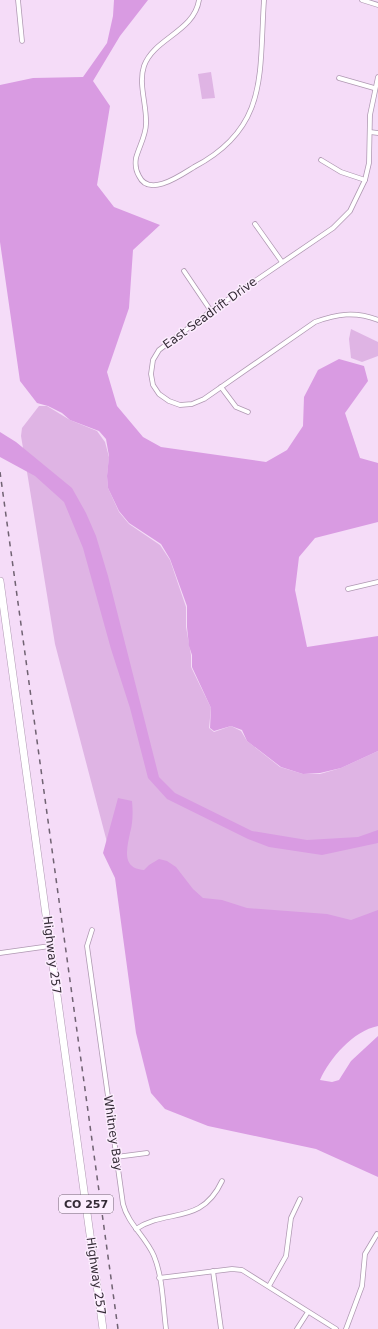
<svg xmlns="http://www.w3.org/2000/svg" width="378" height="1329" viewBox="0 0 378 1329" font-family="'DejaVu Sans',sans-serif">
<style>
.green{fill:#dfb4e4}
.water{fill:#d99be2}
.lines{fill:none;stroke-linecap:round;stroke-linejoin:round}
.minor-casing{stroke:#af98b2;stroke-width:5.5}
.primary-casing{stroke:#af98b2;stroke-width:8}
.minor{stroke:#fff;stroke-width:4}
.primary{stroke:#fff;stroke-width:7}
.rail{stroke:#706272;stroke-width:1.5;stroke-dasharray:5 5;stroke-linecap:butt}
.labels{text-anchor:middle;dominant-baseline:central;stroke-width:3;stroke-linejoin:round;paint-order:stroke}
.shield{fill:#fcedfe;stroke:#706572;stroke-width:1}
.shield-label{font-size:11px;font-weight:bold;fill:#342b36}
.street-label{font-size:12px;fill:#342b36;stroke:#fcedfe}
</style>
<rect width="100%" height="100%" fill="#f5dcf8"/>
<g class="green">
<path d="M211 72 215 98 202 99 198 74Z"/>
<path d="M351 329 378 342V356L362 362 351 358 349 339Z"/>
<path d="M39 406H47L70 420 97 431 105 442 109 457 107 476 108 488 119 512 129 524 160 545 170 560 186 607V627L191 655V667L211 708 209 728 214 732 231 726 241 731 247 741 280 767 303 774H320L341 768 378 751V922L353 929 187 906 113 865 55 644 28 478 21 436 22 428Z"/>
</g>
<g class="water">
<path d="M114 0H148L120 36 93 81 110 106 97 185 114 207 160 225 133 250 129 308 107 372 117 406 143 437 161 447 266 462 287 450 303 426 304 397 318 370 339 359 364 366 368 381 345 413 360 458 378 463V522L315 538 299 557 295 590 307 647 378 636V751L341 768 320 773 303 774 281 767 247 741 242 730 231 726 214 731 210 728 211 708 192 667V655L189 646 187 627V606L170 559 161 544 129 523 119 511 108 488 107 476 109 456 106 439 99 431 70 420 62 413 48 406 37 403 20 381 0 242V85L33 78 83 77 107 43 113 16Z"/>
<path d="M0 432 16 442 72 488 86 513 96 536 108 576 159 777 175 793 252 831 307 840 358 837 378 830V843L322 855 269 847 248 839 167 799 148 778 130 708 111 649 83 548 64 502 35 476 0 457Z"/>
<path d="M118 798 132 801C133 811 133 823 130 833 127 848 121 869 144 870L149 865 159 859 167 861 176 867 193 889 203 898 222 900 247 908 327 914 351 920 378 910V1026C353 1031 330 1058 320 1080L332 1082 339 1080 351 1061 378 1036V1177L316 1149 208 1126 165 1109 151 1093 136 1033 115 878 103 853Z"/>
</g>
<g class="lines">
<defs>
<g id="minor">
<path d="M18 0 22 41"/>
<path d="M199 0C194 32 154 38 144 66 138 84 147 105 146 124 146 135 139 147 136 158 135 164 136 171 139 176 149 198 181 175 194 167 269 128 259 73 264 0"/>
<path d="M362 0 378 5"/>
<path d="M378 77 370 115 369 163 365 180 350 211 333 228 211 311 159 350 153 360 151 374 153 385 159 394 169 401 180 405 192 404 204 399 315 322C337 314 355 311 378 320"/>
<path d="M339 78 374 88"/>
<path d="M370 132 378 133"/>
<path d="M321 160 341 172 365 180"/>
<path d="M255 224 282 262"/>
<path d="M184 271 211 311"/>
<path d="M221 387 236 407 248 412"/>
<path d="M348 589 378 582"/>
<path d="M92 930 87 946 123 1204C128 1224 146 1237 154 1256 163 1278 163 1306 166 1329"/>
<path d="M0 953 50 946"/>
<path d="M116 1157 147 1153"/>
<path d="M136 1229C167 1208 201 1226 222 1181"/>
<path d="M213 1271 221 1329"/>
<path d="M159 1278 232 1269 242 1270 336 1329"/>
<path d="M269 1286 286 1256 291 1218 300 1199"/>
<path d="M297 1329 308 1312"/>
<path d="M346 1329 362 1286 365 1254 377 1234"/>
</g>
<path id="primary" d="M0 581 103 1329"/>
</defs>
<use href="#minor" class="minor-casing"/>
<use href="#primary" class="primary-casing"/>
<use href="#minor" class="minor"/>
<use href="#primary" class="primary"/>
<path class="rail" d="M0 472 118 1329"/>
</g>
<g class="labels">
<rect class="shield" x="59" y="1195" width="54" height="18" rx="3"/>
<g class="shield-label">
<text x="86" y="1204">CO 257</text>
</g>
<g class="street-label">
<text transform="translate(210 313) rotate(-36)">East Seadrift Drive</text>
<text transform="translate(52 955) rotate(83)">Highway 257</text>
<text transform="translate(113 1133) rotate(82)">Whitney Bay</text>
<text transform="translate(96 1276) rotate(82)">Highway 257</text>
</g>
</g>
</svg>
